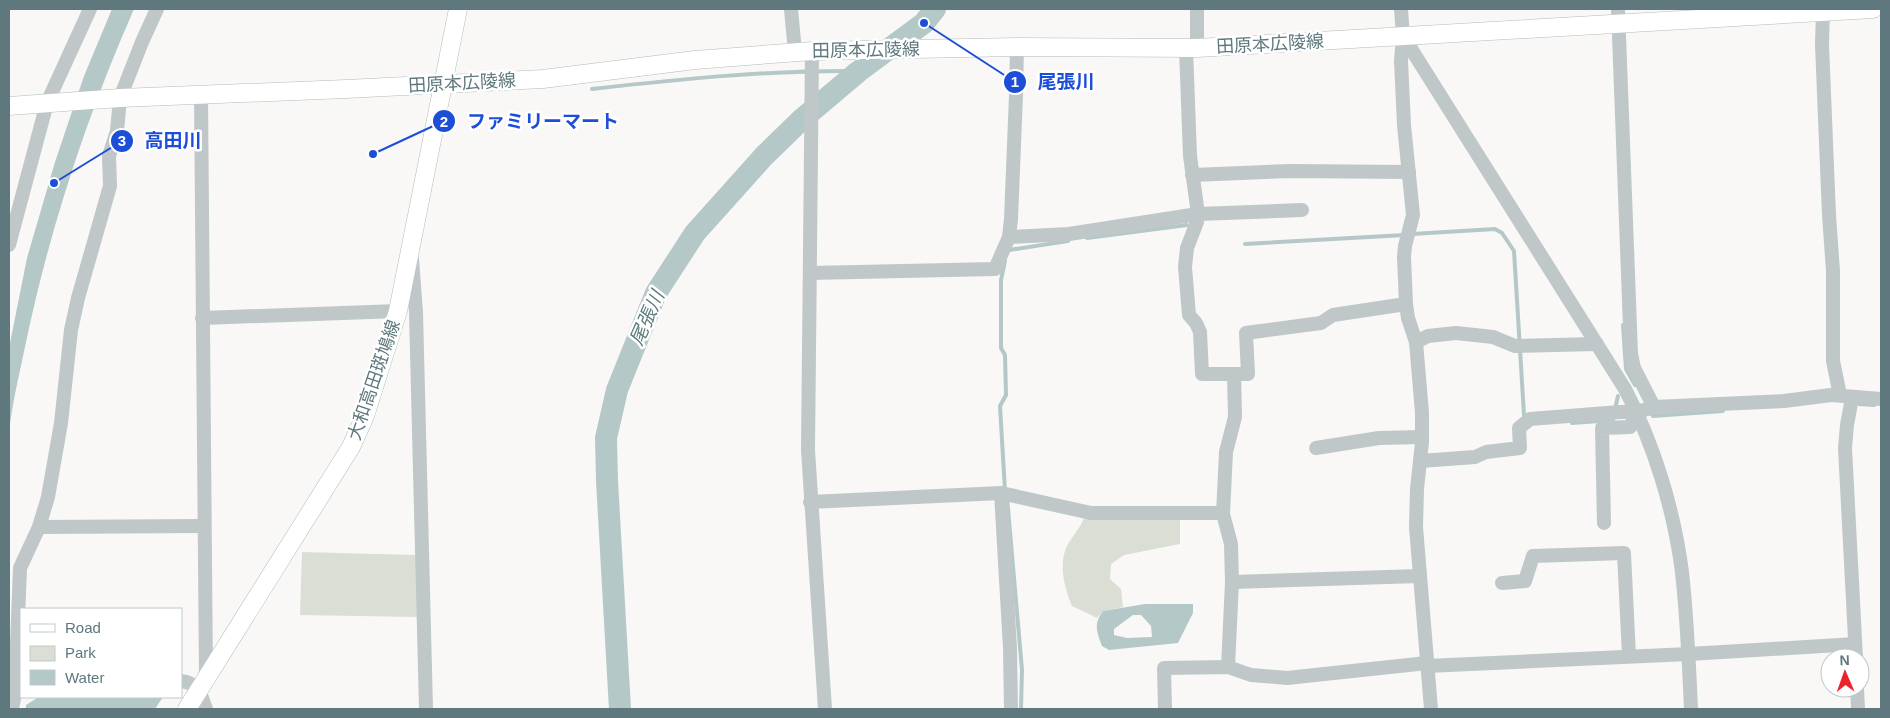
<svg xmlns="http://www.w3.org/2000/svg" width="1890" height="718" viewBox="0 0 1890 718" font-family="Arial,'Noto Sans JP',sans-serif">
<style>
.green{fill:#dbded5}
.water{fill:#b5c8c8;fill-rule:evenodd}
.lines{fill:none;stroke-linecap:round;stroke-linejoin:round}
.stream{stroke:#b5c8c8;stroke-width:4}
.river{stroke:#b5c8c8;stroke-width:22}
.major-casing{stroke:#b2bbbd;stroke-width:19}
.minor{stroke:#bfc7c8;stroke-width:14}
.major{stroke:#fff;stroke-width:18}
.labels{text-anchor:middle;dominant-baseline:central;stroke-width:5;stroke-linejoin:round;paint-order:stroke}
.street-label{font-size:18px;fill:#5e787d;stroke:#fff}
.water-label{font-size:19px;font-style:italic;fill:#5d7c7c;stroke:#fff}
.leader{fill:none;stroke:#1d4ed8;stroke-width:2}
.callout-dot{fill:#1d4ed8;stroke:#fff;stroke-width:2}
.mark-label{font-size:15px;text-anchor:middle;font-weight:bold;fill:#fff}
.callout-label{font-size:19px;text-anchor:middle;font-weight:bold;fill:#1d4ed8;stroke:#fff;stroke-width:5;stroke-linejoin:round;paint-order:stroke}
</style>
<rect width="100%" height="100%" fill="#f9f8f6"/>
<g class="green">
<path d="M1180 515V544L1124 555 1111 564 1110 579 1121 589 1123 607 1103 611 1097 618 1072 606C1064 587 1058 562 1068 544 1074 534 1081 527 1085 516Z"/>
<path d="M302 552 416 555 417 617 300 615Z"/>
</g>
<g class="water">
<path d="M112 9H134C86 118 49 231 25 347 19 376 12 404 9 433V348L27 258 55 162 84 76Z"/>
<path d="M1145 604H1193V613L1178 643 1109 650 1102 646C1097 632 1093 624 1103 611ZM1133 615H1141L1151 626 1152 637 1127 638 1114 635V629Z"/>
<path d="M163 697 155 709H26V705L37 698Z"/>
</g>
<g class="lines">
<g class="stream">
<path d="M592 89C681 79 769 70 859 71"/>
<path d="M1412 234 1495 229 1502 233 1514 251 1524 415 1526 418"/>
<path d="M1087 238 1187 225"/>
<path d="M1245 244 1405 235"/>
<path d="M1009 250 1068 241"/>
<path d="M1005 261 1001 280V348L1005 355 1006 395 1000 406 1005 491"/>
<path d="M1623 325 1626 369 1635 385"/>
<path d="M1859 404 1874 405"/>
<path d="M1615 409 1618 396"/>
<path d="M1650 411 1653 416 1723 411"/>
<path d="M1572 423 1613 420 1614 416"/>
<path d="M1007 497 1022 670 1021 709"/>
</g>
<path class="river" d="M620 709 607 481 606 438 617 390 656 293 695 233 764 156 801 120 859 71 924 23 935 9"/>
<defs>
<g id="major">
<path d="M9 106 120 98 346 89 543 79 695 60 812 51 1017 47 1197 48 1873 9"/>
<path d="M187 709 351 447 365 416 398 311 458 9"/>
</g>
</defs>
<use href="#major" class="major-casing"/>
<g class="minor">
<path d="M791 9 795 52"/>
<path d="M1197 9V48"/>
<path d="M1401 9 1403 36 1401 61 1404 125 1413 215 1405 246 1404 257 1406 304 1408 318 1416 342 1422 413V442L1417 489 1416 527 1431 709"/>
<path d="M1618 9 1631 354 1634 368 1654 407"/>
<path d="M1823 9 1822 45 1829 215 1833 271V361L1840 395"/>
<path d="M1403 36 1625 389C1654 444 1674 510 1682 572 1687 617 1689 663 1691 709"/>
<path d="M1186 48 1190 156 1198 214 1197 222 1187 248 1185 267 1189 315 1196 323 1200 332 1202 374H1248L1246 333 1321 323 1333 315 1406 304"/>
<path d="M812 51 808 450 825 709"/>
<path d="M201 94 206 678"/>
<path d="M1192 175 1289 171 1409 172"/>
<path d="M1009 237 1069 234 1198 214 1302 210"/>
<path d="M9 245 47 103 90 9"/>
<path d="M412 259 416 312 426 709"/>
<path d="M810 273 995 269 1009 237 1011 219 1016 95 1017 47"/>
<path d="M202 318 398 311"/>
<path d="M1416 342 1428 336 1456 333 1493 337 1515 346 1597 344"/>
<path d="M1852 398 1847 425 1845 448 1856 658"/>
<path d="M1316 448 1379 438 1422 437"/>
<path d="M1420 461 1475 457 1486 452 1520 448 1519 428 1530 419 1620 412H1637L1654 407 1784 401 1831 395 1881 399"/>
<path d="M1001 493 1010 648 1011 709"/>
<path d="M810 502 1001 493 1091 513H1217"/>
<path d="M1604 523 1602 428 1630 427 1637 412"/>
<path d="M39 527 204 526"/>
<path d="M1232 582 1419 576"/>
<path d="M1502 583 1525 581 1533 556 1624 553 1629 656"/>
<path d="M1427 666 1689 654 1855 644"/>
<path d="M1228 667 1232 582 1231 544 1223 514 1226 452 1235 417 1234 374"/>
<path d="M181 681C199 683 201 695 206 709"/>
<path d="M1857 688 1858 709"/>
<path d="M12 709 15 694 20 568 39 527 48 497 61 423 71 330 78 298 110 186 109 156 117 131 120 98 142 42 157 9"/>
<path d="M1165 709 1164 668 1228 667 1251 675 1287 678 1427 663"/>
</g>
<use href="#major" class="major"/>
</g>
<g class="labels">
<g class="street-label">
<text transform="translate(1270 44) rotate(-3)">田原本広陵線</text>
<text transform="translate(866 50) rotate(-1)">田原本広陵線</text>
<text transform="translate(462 83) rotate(-3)">田原本広陵線</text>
<text transform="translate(374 380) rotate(-71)">大和高田斑鳩線</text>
</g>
<g class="water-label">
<text transform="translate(647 318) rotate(-66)">尾張川</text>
</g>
</g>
<path class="leader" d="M924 23L1015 82M373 154L444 121M54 183L122 141"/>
<g class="callout-dot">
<circle cx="924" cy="23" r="5"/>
<circle cx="373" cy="154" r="5"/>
<circle cx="54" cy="183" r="5"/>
<circle cx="1015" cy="82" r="12"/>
<circle cx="444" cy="121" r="12"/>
<circle cx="122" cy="141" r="12"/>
</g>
<g class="mark-label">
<text x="1015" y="87">1</text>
<text x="444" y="127">2</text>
<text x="122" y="146">3</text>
</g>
<g class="callout-label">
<text x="1066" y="88">尾張川</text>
<text x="543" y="128">ファミリーマート</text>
<text x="173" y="147">高田川</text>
</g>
<rect width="1890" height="718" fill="none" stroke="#5e787d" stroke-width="20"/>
<rect x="20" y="608" width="162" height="90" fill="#ffffff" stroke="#bfc9cb"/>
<rect x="30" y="624" width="25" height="8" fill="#ffffff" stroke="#bfc9cb"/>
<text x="65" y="633" font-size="15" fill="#5e787d">Road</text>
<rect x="30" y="646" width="25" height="15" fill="#dbded5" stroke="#bfc9cb"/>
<text x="65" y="658" font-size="15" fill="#5e787d">Park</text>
<rect x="30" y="670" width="25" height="15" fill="#b5c8c8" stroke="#bfc9cb"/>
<text x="65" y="683" font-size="15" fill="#5e787d">Water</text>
<g transform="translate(1845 673) rotate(358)"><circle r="24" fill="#ffffff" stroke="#bfc9cb"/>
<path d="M0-4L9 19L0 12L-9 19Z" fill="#ec232c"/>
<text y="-8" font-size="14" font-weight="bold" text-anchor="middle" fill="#5e787d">N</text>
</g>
</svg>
